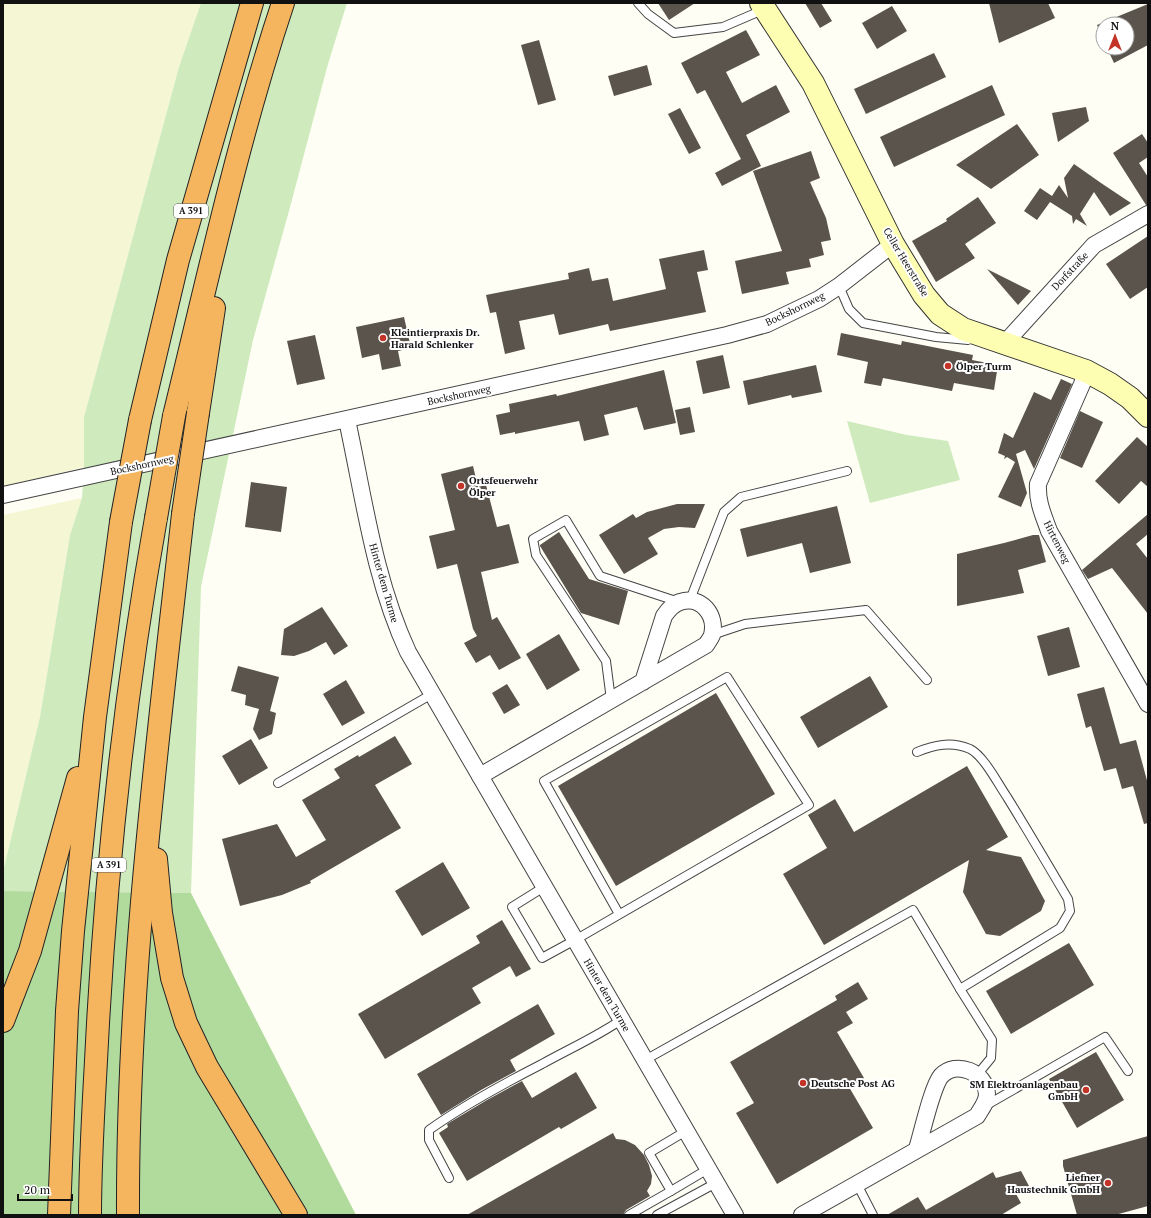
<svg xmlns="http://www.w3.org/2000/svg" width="1151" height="1218" viewBox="0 0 1151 1218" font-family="'PT Serif',serif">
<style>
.farmland{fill:#f4f6d4}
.green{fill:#cfebbd}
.forest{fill:#b1db9d}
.building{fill:#5a544d}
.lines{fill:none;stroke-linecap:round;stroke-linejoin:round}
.service-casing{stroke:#444;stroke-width:10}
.minor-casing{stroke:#444;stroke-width:18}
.secondary-casing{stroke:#333;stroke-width:24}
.motorway-casing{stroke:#222;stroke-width:24}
.service{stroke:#fff;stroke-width:8}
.minor{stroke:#fff;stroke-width:16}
.secondary{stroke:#fdfeb1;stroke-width:22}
.motorway{stroke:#f4b55e;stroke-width:22}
.motorway-bridge-casing{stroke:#222;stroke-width:24;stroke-linecap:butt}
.motorway-bridge{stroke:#f4b55e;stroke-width:22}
.poi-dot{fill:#c33327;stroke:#fff;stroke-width:1.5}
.labels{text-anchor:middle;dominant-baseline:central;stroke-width:4;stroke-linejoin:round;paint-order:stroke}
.shield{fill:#fff;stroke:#585858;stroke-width:1}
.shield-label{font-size:9px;font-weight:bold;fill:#111}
.street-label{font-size:10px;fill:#111;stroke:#fff}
.poi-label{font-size:10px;font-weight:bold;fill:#111;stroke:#fff;text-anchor:start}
</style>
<rect width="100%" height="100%" fill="#fffef5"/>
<g class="farmland">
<path d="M3 3H201L179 67 84 417V467L3 487Z"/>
<path d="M82 498 70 535 40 717 3 872V515Z"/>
</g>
<g class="green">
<path d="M201 3H347L328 64 289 211 253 340 201 587 191 893 3 891V872L40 717 70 535 82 498 84 467V417L179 67Z"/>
<path d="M847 421 907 435 948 441 960 480 870 503Z"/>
</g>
<path class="forest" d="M3 891 191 893 356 1215H3Z"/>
<g class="building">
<path d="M658 3H695L669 20Z"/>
<path d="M805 3H821L832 21 820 28Z"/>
<path d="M989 3H1048L1055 18 999 43Z"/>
<path d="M1148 4V45L1114 63 1107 48H1127V24H1103V39L1097 25Z"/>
<path d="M892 6 907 31 877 49 862 23Z"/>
<path d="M746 30 760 55 726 72 742 103 776 85 790 112 746 135 761 166 722 186 715 173 741 159 705 90 697 94 681 63Z"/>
<path d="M539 40 556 100 538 105 521 45Z"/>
<path d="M934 53 946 77 866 114 854 89Z"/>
<path d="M647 65 652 85 614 96 608 76Z"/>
<path d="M992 85 1005 115 894 167 880 137Z"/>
<path d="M1086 107 1089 121 1058 142 1052 113Z"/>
<path d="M680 108 701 148 689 154 668 114Z"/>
<path d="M1017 124 1039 155 991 189 956 165Z"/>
<path d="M1142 134 1148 143V157L1139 163 1148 177V205H1146L1113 153Z"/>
<path d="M811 151 820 178 810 182 826 218 831 240 821 242 824 255 809 259 811 267 786 272 789 284 742 294 735 261 782 251 753 171Z"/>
<path d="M1074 164 1101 183 1131 203 1110 216 1094 192 1080 214 1087 226 1076 219 1073 224 1072 216 1050 202 1037 220 1024 211 1040 188 1052 196 1059 185 1068 198 1064 178Z"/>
<path d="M978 197 996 223 965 244 975 258 936 282 912 241 947 221 946 219Z"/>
<path d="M1148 236V287L1130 299 1106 264Z"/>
<path d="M704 250 708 270 697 272 706 312 610 331 608 324 559 335 554 314 519 321 525 349 505 354 496 312 490 313 486 295 569 279 568 273 589 268 592 281 608 278 613 301 666 289 659 259Z"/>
<path d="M987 269 1031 291 1018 305Z"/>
<path d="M404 317 411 348 398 351 401 366 382 370 379 354 362 358 356 327Z"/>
<path d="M841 333 901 345 902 341 973 355 972 360 998 365 994 390 954 383 952 391 883 378 881 386 864 383 868 362 837 355Z"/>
<path d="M315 335 325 379 297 385 287 341Z"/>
<path d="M723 355 730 388 703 394 696 361Z"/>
<path d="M816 365 822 392 792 398 791 395 748 405 743 381Z"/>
<path d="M664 370 676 423 644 430 637 407 604 415 609 435 584 441 579 421 515 434V432L500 435 496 415 510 412 509 404 556 394 557 396Z"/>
<path d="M1061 379 1072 384 1034 469 1025 450 1016 454 1027 493 1021 507 998 497 1015 462 1007 457 1004 459 1005 456 998 453 1004 433 1013 438 1034 392 1051 400Z"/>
<path d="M690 407 695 432 680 435 675 410Z"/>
<path d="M1080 411 1103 422 1082 468 1060 458Z"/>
<path d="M1137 437 1148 447V487L1141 481 1119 504 1095 481Z"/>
<path d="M473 466 478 487 486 485 497 527 509 524 519 563 481 572 492 620 497 617 521 658 499 670 490 655 476 663 464 643 477 636 473 629 457 564 437 569 429 536 455 530 441 474Z"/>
<path d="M251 482 287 487 281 532 245 527Z"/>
<path d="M677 504H705L695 528 679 527 664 529 648 538 658 554 624 574 599 535 633 514 636 518 647 512Z"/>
<path d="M837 506 851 563 810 573 802 543 747 557 740 529Z"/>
<path d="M1148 514V534L1136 544 1148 559V614L1112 568 1088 579 1082 570Z"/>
<path d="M559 532 589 579 628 591 619 625 581 613 540 546V545Z"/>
<path d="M1033 535H1039L1046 562 1018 570 1024 593 957 606V554L1004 543Z"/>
<path d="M322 607 348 646 334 655 326 642 309 651 294 656 281 655 284 629Z"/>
<path d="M1069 627 1080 667 1048 676 1037 636Z"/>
<path d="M559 634 580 670 547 690 526 654Z"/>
<path d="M238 666 279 677 270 711 276 713 272 734 259 740 253 729 259 709 245 705 246 695 231 691Z"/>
<path d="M870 676 888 707 818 748 800 717Z"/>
<path d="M346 680 365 713 342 726 323 694Z"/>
<path d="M507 684 520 705 504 714 492 693Z"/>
<path d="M1104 687 1120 744 1136 740 1148 784V823L1144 824 1133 786 1122 789 1116 768 1104 771 1091 726 1086 728 1077 694Z"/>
<path d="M716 693 775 794 616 886 558 786Z"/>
<path d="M395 736 412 764 375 785 401 828 310 881 311 883 282 895 240 906 222 839 277 824 296 857 326 840 302 800 340 778 334 769 358 755 359 757Z"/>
<path d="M251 739 268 768 239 785 222 756Z"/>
<path d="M967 766 1008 837 986 850 1021 857 1045 901 1041 911 1000 936 986 934 963 892 969 860 824 945 783 874 827 848 808 815 835 799 854 832Z"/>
<path d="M443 862 470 908 422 936 395 891Z"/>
<path d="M502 920 531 969 516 977 510 966 472 988 481 1003 385 1059 358 1014 480 943 476 936Z"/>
<path d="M1069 943 1094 985 1011 1034 986 991Z"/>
<path d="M858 982 868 999 846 1012 853 1023 837 1032 864 1078 849 1087 873 1128 777 1184 736 1113 754 1103 730 1062 837 1000 835 996Z"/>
<path d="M538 1004 555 1034 510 1060 516 1071 481 1090 441 1115 417 1074Z"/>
<path d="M1096 1052 1124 1100 1077 1128 1049 1079Z"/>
<path d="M576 1072 597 1108 561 1129 559 1127 467 1181 439 1133 448 1127 447 1124 487 1100 522 1081 532 1098Z"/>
<path d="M613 1133 616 1139 625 1140 635 1145 644 1155 649 1165 652 1176 651 1184 647 1191 650 1196 626 1210 623 1215H467Z"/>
<path d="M1148 1136V1206L1115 1215H1077L1063 1166V1160Z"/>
<path d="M1021 1171 1029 1186 1016 1194 1021 1203 1001 1215H887L918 1197 926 1210 993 1172 996 1178Z"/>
</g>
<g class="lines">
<defs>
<g id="service">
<path d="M638 3 648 14 674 33 723 27 765 9"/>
<path d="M839 286 849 309 863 323 936 337 968 340"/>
<path d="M690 600 724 512 741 497 847 471"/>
<path d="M712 635 745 624 866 610 927 680"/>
<path d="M611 700 606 661 536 555 533 539 566 520 600 576 679 602"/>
<path d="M917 752C934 745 951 741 970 749 984 756 998 784 1007 797 1028 831 1048 865 1068 899L1070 911 1060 928 960 989"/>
<path d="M278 783 432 694"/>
<path d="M544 887 512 907 542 958 575 940 809 805 727 677 544 781 619 914"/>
<path d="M645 1060 913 910 960 989 992 1040 991 1058 977 1075"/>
<path d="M985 1106 1105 1037 1128 1071"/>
<path d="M686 1131 649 1153 671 1191 708 1169"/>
<path d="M449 1178 429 1140V1130C464 1105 503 1084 542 1064 569 1049 596 1037 621 1020"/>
<path d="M857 1184 873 1215"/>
<path d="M629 1215 671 1191"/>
<path d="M657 1215 716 1183"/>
</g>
<g id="minor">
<path d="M1005 343 1094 245 1148 214"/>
<path d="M1086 371 1082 384 1038 484C1037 502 1043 514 1049 531L1148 704"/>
<path d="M347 420C364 498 374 579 408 652L735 1215"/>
<path d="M3 495 727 335 767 324 819 299 839 286 893 244"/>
<path d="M480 776 706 645C708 642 711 638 712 635 717 615 701 595 680 602 673 604 668 610 664 616L643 682"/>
<path d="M802 1215 977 1116C981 1109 987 1102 987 1094 986 1072 956 1060 941 1076 932 1087 922 1133 917 1149"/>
</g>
<path id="secondary" d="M761 3 813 83 893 244 924 295 940 314 963 329 1086 371 1110 384 1130 398 1148 416"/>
<g id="motorway">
<path d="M198 413 214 308"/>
<path d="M174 416C208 278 238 138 283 3"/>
<path d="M140 420 178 260 252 3"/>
<path d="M156 859 161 913 172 978 186 1023 207 1067 296 1215"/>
<path d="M3 1021 30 951 78 778"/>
<path d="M59 1215 67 1011 73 931 95 717 121 522"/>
<path d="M90 1215C90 1158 94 1100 97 1042 106 867 125 691 156 518"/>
<path d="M128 1215C127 980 157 747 183 514"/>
</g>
</defs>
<use href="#service" class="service-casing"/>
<use href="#minor" class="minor-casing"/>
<use href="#secondary" class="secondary-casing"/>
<use href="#motorway" class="motorway-casing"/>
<use href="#service" class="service"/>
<use href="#minor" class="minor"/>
<use href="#secondary" class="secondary"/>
<use href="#motorway" class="motorway"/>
<defs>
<g id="motorway-bridge">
<path d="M183 514 198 413"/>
<path d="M156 518 174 416"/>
<path d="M121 522 140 420"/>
</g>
</defs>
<use href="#motorway-bridge" class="motorway-bridge-casing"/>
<use href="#motorway-bridge" class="motorway-bridge"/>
</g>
<g class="poi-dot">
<circle cx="383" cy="338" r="4"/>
<circle cx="948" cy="366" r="4"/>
<circle cx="461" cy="486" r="4"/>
<circle cx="803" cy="1083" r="4"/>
<circle cx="1086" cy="1090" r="4"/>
<circle cx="1108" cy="1183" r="4"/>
</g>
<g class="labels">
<g class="shield">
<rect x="174" y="204" width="34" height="14" rx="3"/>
<rect x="92" y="858" width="34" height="14" rx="3"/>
</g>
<g class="shield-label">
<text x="191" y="211">A 391</text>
<text x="109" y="865">A 391</text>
</g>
<g class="street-label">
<text transform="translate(906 262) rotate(59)">Celler Heerstraße</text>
<text transform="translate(1070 271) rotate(-47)">Dorfstraße</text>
<text transform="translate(795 309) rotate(-26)">Bockshornweg</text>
<text transform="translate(459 395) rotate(-12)">Bockshornweg</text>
<text transform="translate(142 465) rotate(-12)">Bockshornweg</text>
<text transform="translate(1057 542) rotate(63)">Hirtenweg</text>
<text transform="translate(384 583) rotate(74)">Hinter dem Turme</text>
<text transform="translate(607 995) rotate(60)">Hinter dem Turme</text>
</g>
<g class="poi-label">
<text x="391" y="332">Kleintierpraxis Dr.<tspan x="391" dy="12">Harald Schlenker</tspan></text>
<text x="956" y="366">Ölper Turm</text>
<text x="469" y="480">Ortsfeuerwehr<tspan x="469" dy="12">Ölper</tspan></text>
<text x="811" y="1083">Deutsche Post AG</text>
<text x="1078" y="1084" text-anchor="end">SM Elektroanlagenbau<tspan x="1078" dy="12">GmbH</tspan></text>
<text x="1100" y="1177" text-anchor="end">Liefner<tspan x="1100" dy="12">Haustechnik GmbH</tspan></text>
</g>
</g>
<rect width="1151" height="1218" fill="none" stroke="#111111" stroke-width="8"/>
<g transform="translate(1115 36)"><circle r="19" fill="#ffffff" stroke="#a0a0a0"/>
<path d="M0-3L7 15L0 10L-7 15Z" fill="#c33327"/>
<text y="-6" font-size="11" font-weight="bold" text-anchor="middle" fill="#111111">N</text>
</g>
<path d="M18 1194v6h54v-6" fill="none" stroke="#111111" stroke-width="2"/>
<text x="24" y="1194" font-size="12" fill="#111111" stroke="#ffffff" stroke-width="3" paint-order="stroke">20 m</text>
</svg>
